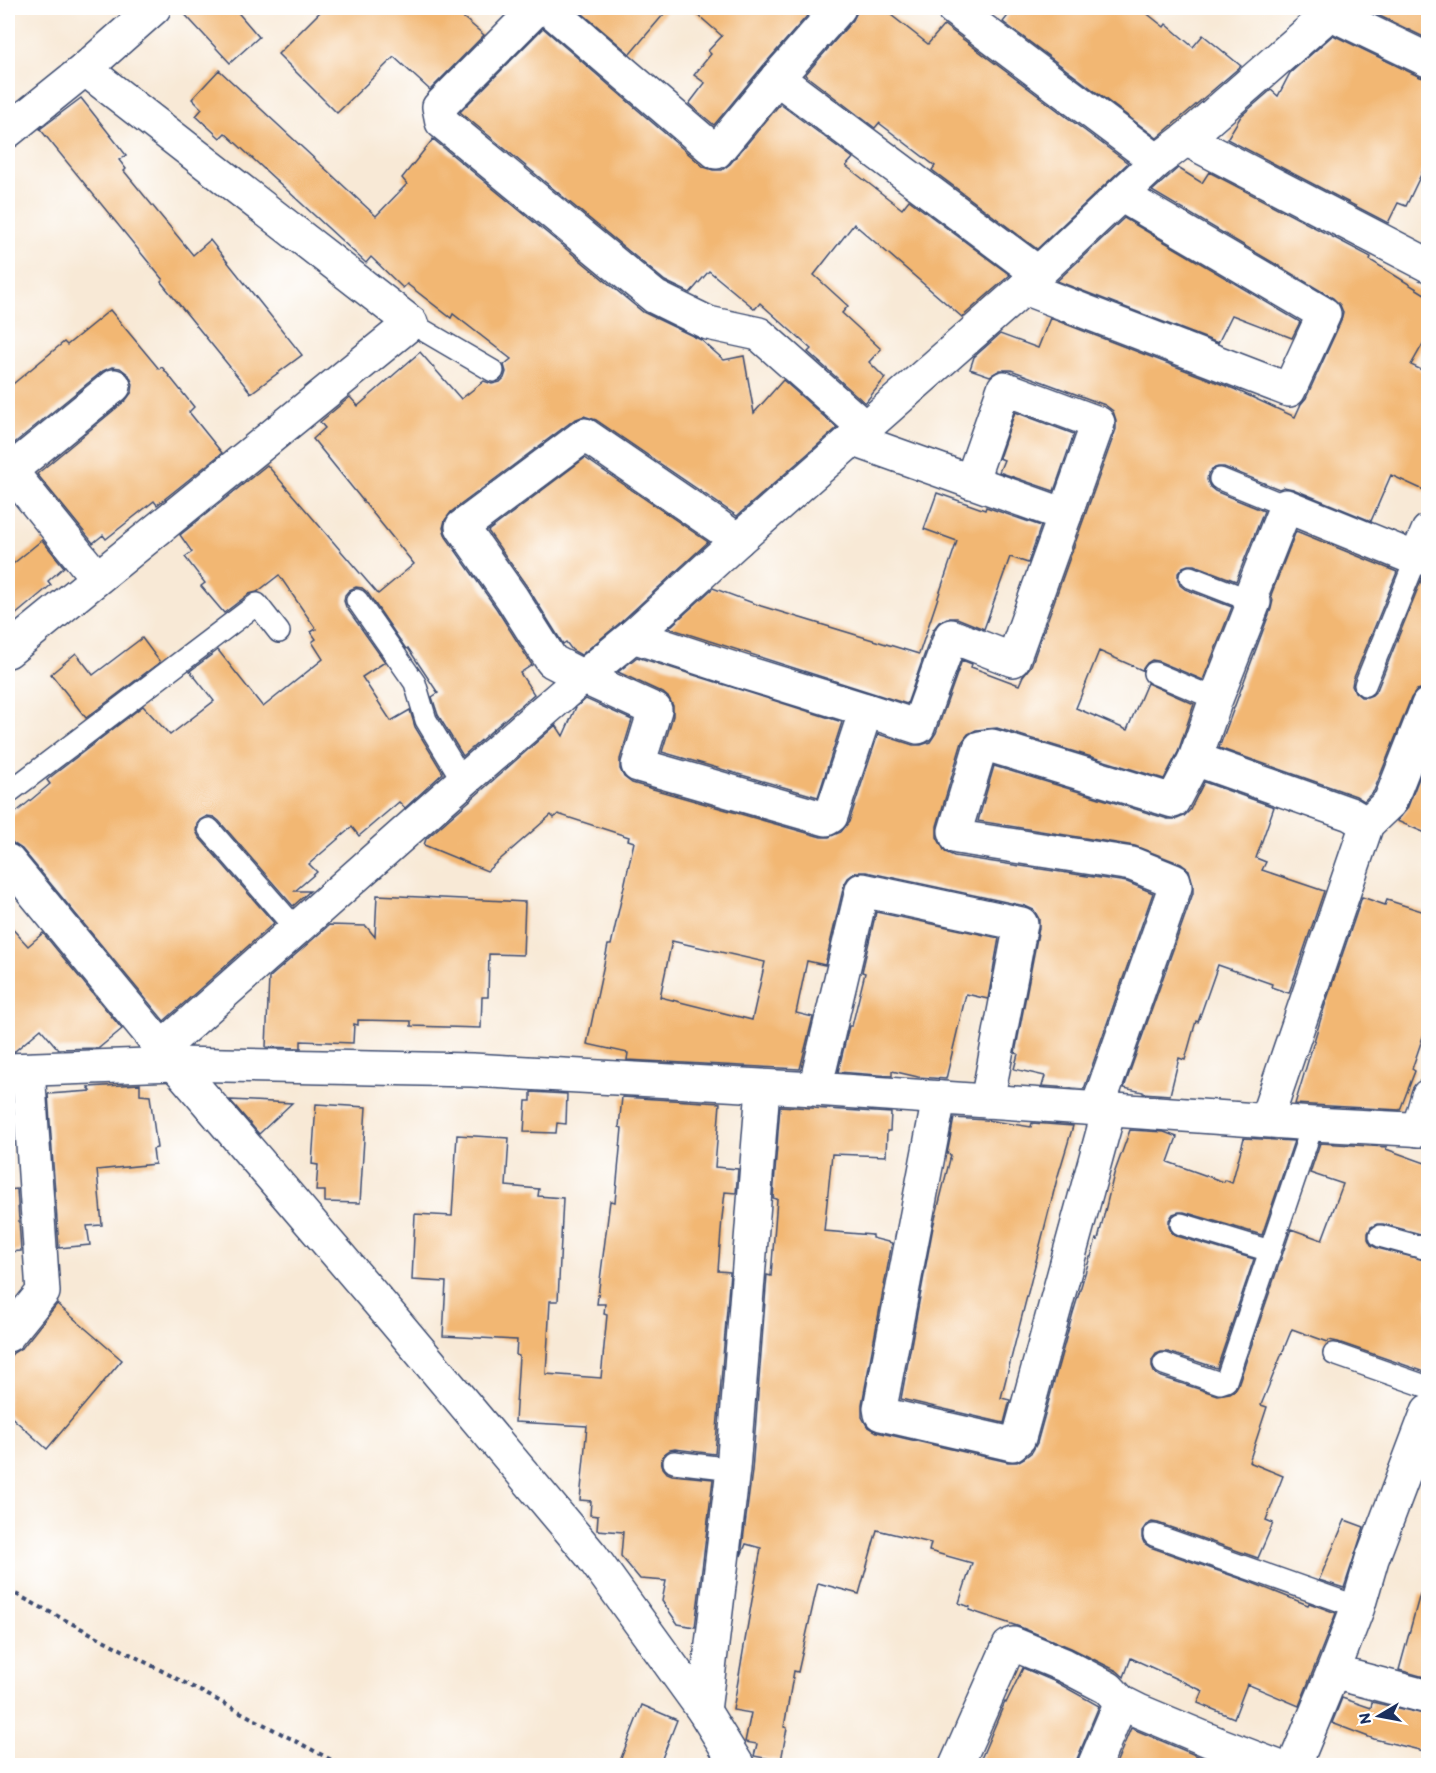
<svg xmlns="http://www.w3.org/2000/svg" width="1436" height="1773" viewBox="0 0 1436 1773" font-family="Itim,sans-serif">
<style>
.building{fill:#f2b773;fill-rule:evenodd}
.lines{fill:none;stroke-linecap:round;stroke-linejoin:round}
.service-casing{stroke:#3c4b70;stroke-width:24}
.minor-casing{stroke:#3c4b70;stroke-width:36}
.path{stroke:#3c4b70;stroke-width:4;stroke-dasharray:4.5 4.5;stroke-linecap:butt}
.service{stroke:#fff;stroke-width:21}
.minor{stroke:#fff;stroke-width:33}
</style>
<rect width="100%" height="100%" fill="#fff"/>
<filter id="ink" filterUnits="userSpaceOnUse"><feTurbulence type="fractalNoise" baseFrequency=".0167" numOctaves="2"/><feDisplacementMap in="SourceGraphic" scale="12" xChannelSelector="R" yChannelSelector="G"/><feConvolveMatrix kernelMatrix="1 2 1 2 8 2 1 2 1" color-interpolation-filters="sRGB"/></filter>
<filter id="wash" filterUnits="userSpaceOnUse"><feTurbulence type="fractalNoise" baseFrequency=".008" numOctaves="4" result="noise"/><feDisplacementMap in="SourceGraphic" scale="24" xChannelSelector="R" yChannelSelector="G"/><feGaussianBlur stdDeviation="1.35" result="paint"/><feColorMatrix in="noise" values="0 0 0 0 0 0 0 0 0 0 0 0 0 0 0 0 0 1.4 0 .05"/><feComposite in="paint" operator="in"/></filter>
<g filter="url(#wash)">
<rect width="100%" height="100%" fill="#f8e9d6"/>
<g id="blocks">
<g class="building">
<path d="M179 8H234L259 37 230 63Z"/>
<path d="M324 8H452L484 35 430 90 394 57 337 113 278 54Z"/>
<path d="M576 8H669L630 54Z"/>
<path d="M690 8H814L763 66 714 125 689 104 705 83 694 75 711 54 708 51 722 36Z"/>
<path d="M857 8H882L928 44 944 25 1128 163 1037 249 932 170 935 166 879 123 875 128 805 75 853 20 857 12Z"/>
<path d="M1014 8H1140L1164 27 1166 24 1193 47 1203 35 1241 66 1157 138 1003 22Z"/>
<path d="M1363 8H1428V39Z"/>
<path d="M543 28 704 167 713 170H722L730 164 780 104 853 158 846 166 902 209 909 200 1010 275 962 317 854 224 814 275 848 306 842 313 881 349 869 362 885 378 865 403 808 352 811 349 760 303 755 309 709 271 690 293 665 281 460 112Z"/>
<path d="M1333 35 1420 77 1428 79V160L1406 206 1398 203 1388 223 1227 139 1241 116 1271 90 1278 96 1290 73Z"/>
<path d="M219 70 376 216 407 184 402 178 433 139 643 312 701 340 724 360 744 356 754 413 783 380 837 428 737 516 596 420 584 416 574 420 451 512 445 520 443 528 446 537 496 608 532 665 520 673 534 694 463 756 438 715 432 697 438 693 408 648 406 649 367 592 362 588 356 587 349 590 345 595 344 601 346 607 385 662 362 677 391 721 410 710 415 727 443 773 405 808 399 802 359 836 352 827 309 864 317 872 295 891H310L293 906 219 821 214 817 207 816 200 820 197 824 196 831 199 837 274 923 164 1021 22 849 13 843 8 837V819L50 784 47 780 53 775 143 706 170 735 214 701 190 671 218 650 263 707 323 659 312 642 316 639 311 632 316 629 279 575 257 592 249 594 224 613 201 586 205 583 185 557 192 552 180 535 267 465 378 594 414 564 313 439 325 428 320 422 350 397 358 406 420 352 461 399 484 381 492 384 500 382 504 378 506 372 504 365 511 359 453 314 451 318 407 284 403 288 371 257 366 263 225 133 220 138 196 116 202 109 192 99Z"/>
<path d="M81 98 126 155 119 160 126 169 124 171 193 255 210 240 302 355 251 393 161 282 163 280 40 129Z"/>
<path d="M1178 168 1202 183 1209 172 1371 257 1370 260 1428 296V335L1411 365 1428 373V492L1391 475 1371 521 1293 489 1284 487 1279 489 1224 467H1218L1212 469 1208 474 1207 480 1210 487 1215 491 1264 511 1236 581 1194 565H1188L1183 567 1178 573V579L1180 585 1185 589 1232 607 1203 680 1158 661 1152 660 1147 663 1142 670 1099 651 1076 708 1127 730 1147 683 1194 704 1178 752 1164 779 997 728 976 730 968 734 962 742 937 826V837L945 852 954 856 1127 882 1153 893 1084 1089 1042 1086 1045 1076 1014 1069 1018 1054 1015 1053 1039 928V919L1034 910 1025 906 866 872H856L848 878 844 885 825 965 807 961 796 1013 813 1017 800 1069 627 1060 628 1053 587 1044 608 945H611L634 842 628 840 629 837 558 814 554 818 551 815 487 871 424 845 426 839 556 725 563 736 576 707 586 699 632 720 620 759V769L624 777 632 783 821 837H829L841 832 849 822 878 734 913 745H921L930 742 936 733 962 660 972 664 971 667 1019 685 1023 676 1031 666 1116 429V420L1113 411 1105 405 1011 370H1000L990 376 970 369 974 357 1000 334 1038 348 1050 318 1234 389 1295 417 1301 404 1306 398 1341 321 1343 312 1340 305 1333 298 1152 191ZM672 941 765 962 752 1020 660 997Z"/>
<path d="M1124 218 1300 322 1292 338 1232 315 1218 343 1057 281Z"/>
<path d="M110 310 159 369 162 367 194 407 189 412 222 453 157 505 154 501 106 539 103 535 93 543 37 474 126 400 132 392 133 384 129 375 120 368 112 367 103 371 12 445 8 439V388L64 342 67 345Z"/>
<path d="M1015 412 1074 434 1054 491 999 472 1004 460 999 458Z"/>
<path d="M585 458 708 542 621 622 581 655 572 650 566 642 563 644 528 588 488 531Z"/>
<path d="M937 493 985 510 986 507 1041 526 1028 563 1010 557 984 629 957 618H947L939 622 933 630 907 704 669 628 713 588 761 606 919 654 957 541 924 529Z"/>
<path d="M1296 531 1397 572 1353 680 1352 686 1355 692 1361 697H1367L1372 695 1377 690 1422 578 1428 581V687L1417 690 1411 698 1374 791 1364 801 1356 796 1219 748 1271 609 1273 600 1271 595Z"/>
<path d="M42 540 64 567 48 581 51 585 8 621V568Z"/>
<path d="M142 638 160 662 86 718 51 674 76 653 93 675Z"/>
<path d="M637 657 842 722 818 797 662 752 673 716V706L669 698 663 693 618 672Z"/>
<path d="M1428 755V834L1397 821 1407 809Z"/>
<path d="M994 766 1168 819H1177L1184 816 1190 810 1204 782 1274 807 1256 858 1266 862 1262 870 1324 891 1289 993 1271 987 1272 984 1218 965 1198 1022 1196 1021 1185 1060 1179 1058 1170 1095 1143 1093V1092L1124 1088 1193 893V884L1189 870 1181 864 1135 846 978 821Z"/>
<path d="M377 895 525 902 523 955 489 954 488 997H482L481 1028 411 1026V1021L358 1020V1025L354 1024 353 1043 301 1041V1048L266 1047 269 978 329 925 366 926 375 937Z"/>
<path d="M1362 897 1385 905 1387 900 1428 913V1022L1412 1069 1415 1071 1400 1110 1295 1104 1325 1005Z"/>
<path d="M876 912 999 938 988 999 966 994 946 1079 918 1077 892 1071V1076L838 1072 849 1026H852L865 973 862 972Z"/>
<path d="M8 924 28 946 43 933 122 1029 99 1048 58 1049 41 1029 15 1051H8Z"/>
<path d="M140 1084V1095L150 1096 157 1148 153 1149 155 1164 97 1170 102 1225 87 1226 90 1245 59 1248 48 1094 91 1091 88 1087Z"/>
<path d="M531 1092 567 1094 566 1124 557 1123 556 1133 524 1132 526 1101H531Z"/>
<path d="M622 1097 720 1103 715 1167 738 1169 736 1193 725 1192 722 1218 718 1271 730 1272 715 1454 675 1449 670 1450 664 1454 661 1461 663 1468 667 1473 672 1475 713 1479 695 1627 678 1624 662 1601 666 1581 640 1579 621 1556 623 1532 597 1530 598 1516 590 1515 591 1501 580 1500 587 1426 515 1422 519 1356 516 1355 517 1340 443 1336 446 1282 412 1280 415 1214 452 1216 457 1135 509 1138 506 1186 539 1189 538 1196 563 1198 558 1301H550L546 1374 601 1378 607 1315 604 1314 605 1304H597L610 1201 615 1202 622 1128 619 1127Z"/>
<path d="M230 1100 292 1103 259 1134Z"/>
<path d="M316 1104 366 1107 360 1203 325 1202V1191H316L318 1165 312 1164Z"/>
<path d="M780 1106 891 1113 890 1131H887L886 1156 832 1154 824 1231 872 1235V1238L892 1243 862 1404V1417L867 1426 877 1432 1008 1462H1017L1024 1458 1032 1452 1037 1443 1073 1313 1090 1257H1091L1096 1239 1098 1240 1114 1174 1130 1130 1164 1132 1177 1137 1168 1162 1224 1182 1225 1180 1232 1183 1244 1138 1294 1141 1262 1235 1184 1212H1179L1173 1214 1169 1220V1227L1172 1233 1177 1236 1254 1259 1217 1368 1168 1352H1161L1156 1354 1152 1360V1367L1154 1372 1159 1376 1217 1395 1230 1393 1235 1390 1238 1385 1291 1229 1322 1240 1343 1184 1310 1173 1320 1143 1387 1147 1386 1149 1428 1164V1236L1383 1224H1377L1371 1227 1368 1233V1239L1371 1245 1377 1248 1428 1261V1373L1338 1342 1329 1340 1328 1342 1292 1329 1261 1405 1267 1407 1249 1462 1283 1476 1266 1520 1273 1523 1258 1558 1158 1523 1152 1522 1146 1525 1142 1531V1538L1144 1543 1150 1547 1250 1582 1308 1605 1309 1603 1336 1613 1299 1706 1247 1684 1234 1718 1198 1703 1203 1691 1131 1658 1124 1677 1117 1671 1071 1648 1020 1627 969 1610 970 1607 959 1603 972 1563 929 1551 931 1543 877 1530 859 1594 818 1583 798 1672 794 1671 784 1727 787 1728 781 1761 754 1756 757 1744 745 1742 751 1713 733 1710 761 1548 746 1544 741 1556 752 1471 767 1275 771 1276 777 1199 773 1198Z"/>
<path d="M954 1118 986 1120 1031 1127 1032 1123 1073 1126 1057 1179 1001 1398 1010 1400 1004 1423 901 1399 933 1227 951 1155 947 1154Z"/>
<path d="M17 1189 21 1251 8 1252V1190Z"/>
<path d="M57 1304 122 1360 47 1449 8 1414V1359L13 1353 23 1347Z"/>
<path d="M1345 1520 1364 1527 1344 1588 1319 1580Z"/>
<path d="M1420 1594 1428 1596V1678L1399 1670Z"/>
<path d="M1023 1668 1056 1682 1099 1706 1077 1759 1076 1766H978L1005 1702 1006 1703Z"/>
<path d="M1342 1698 1371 1708 1372 1702 1428 1715V1752L1374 1739 1332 1723Z"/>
<path d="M642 1705 677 1720 659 1766H618Z"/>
<path d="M1131 1728 1207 1760 1219 1766H1115Z"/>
</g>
</g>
</g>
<g filter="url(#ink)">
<use href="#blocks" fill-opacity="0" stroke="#3c4b70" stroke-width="1.5"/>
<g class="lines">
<defs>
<g id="service">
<path d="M411 323 493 371"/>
<path d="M1220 479 1286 506"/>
<path d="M1190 577 1249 600"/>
<path d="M357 600 415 683 426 720 463 781"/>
<path d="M1154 673 1216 699"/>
<path d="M1365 685 1416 559"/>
<path d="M8 793 257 604 279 632"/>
<path d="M209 829 296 929"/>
<path d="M1181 1224 1270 1251"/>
<path d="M1380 1236 1428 1249"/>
<path d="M1334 1354 1428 1387"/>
<path d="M1164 1364 1220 1383 1226 1381 1313 1124"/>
<path d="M674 1462 733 1469"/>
<path d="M1154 1535 1358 1607"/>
</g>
<g id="minor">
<path d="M537 8 439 107 442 122 655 297 708 323 759 334 865 428"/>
<path d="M548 8 716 152 777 78 839 8"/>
<path d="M953 8 1157 161"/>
<path d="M1330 13 1428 60"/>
<path d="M777 78 1038 273"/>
<path d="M8 131 85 69 154 8"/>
<path d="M1186 139 1428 265"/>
<path d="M1024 288 1289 390 1324 314 1121 195"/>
<path d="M852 439 1065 515 1013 660 951 636 918 727 866 710"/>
<path d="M8 468 97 578"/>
<path d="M10 471 114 386"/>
<path d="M971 482 1004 388 1098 423 1065 515"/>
<path d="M633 636 740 671 866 710 831 816 826 819 638 765 655 710 583 677 552 661 512 598 462 527 585 435 738 540"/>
<path d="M8 651 411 323 85 69"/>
<path d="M1195 759 1350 814 1367 824"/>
<path d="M8 861 175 1064 393 1319 591 1555 704 1711 738 1766"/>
<path d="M163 1047 463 781 583 677 633 636 738 540 1024 288 1038 273 1157 161 1186 139 1336 8"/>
<path d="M8 1070 175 1064 472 1070 815 1089 1313 1124 1428 1130"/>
<path d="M815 1089 862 890 1021 924 987 1101"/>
<path d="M939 1098 880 1408 881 1414 1012 1444 1019 1438 1109 1110"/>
<path d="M1097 1109 1175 887 1174 881 1132 864 957 837 955 831 980 748 992 746 1173 801 1195 759 1216 699 1254 602 1249 600 1286 506 1416 559 1428 531"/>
<path d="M1266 1120 1367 824 1390 802 1428 705"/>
<path d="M1418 1130 1428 1096"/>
<path d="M8 1335 43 1292 28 1070"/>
<path d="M1333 1672 1428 1697"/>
<path d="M704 1711 733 1469 763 1088"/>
<path d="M956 1766 1009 1646 1013 1644 1064 1665 1108 1688 1121 1702 1139 1711 1218 1744 1276 1766"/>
<path d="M1094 1766 1121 1702"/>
<path d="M1294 1766 1333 1672 1358 1607 1372 1559 1428 1411"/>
</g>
</defs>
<use href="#service" class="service-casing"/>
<use href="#minor" class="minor-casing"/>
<path class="path" d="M8 1590 343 1766"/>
<use href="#service" class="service"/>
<use href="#minor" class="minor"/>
</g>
</g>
<rect width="1436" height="1773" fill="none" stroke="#fff" stroke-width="30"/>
<g transform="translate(1379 1716) rotate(260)" stroke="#ffffff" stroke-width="4.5" paint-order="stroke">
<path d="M0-4.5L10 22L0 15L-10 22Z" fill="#1b2f5e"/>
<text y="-9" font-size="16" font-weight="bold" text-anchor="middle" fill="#1b2f5e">N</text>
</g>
</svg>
